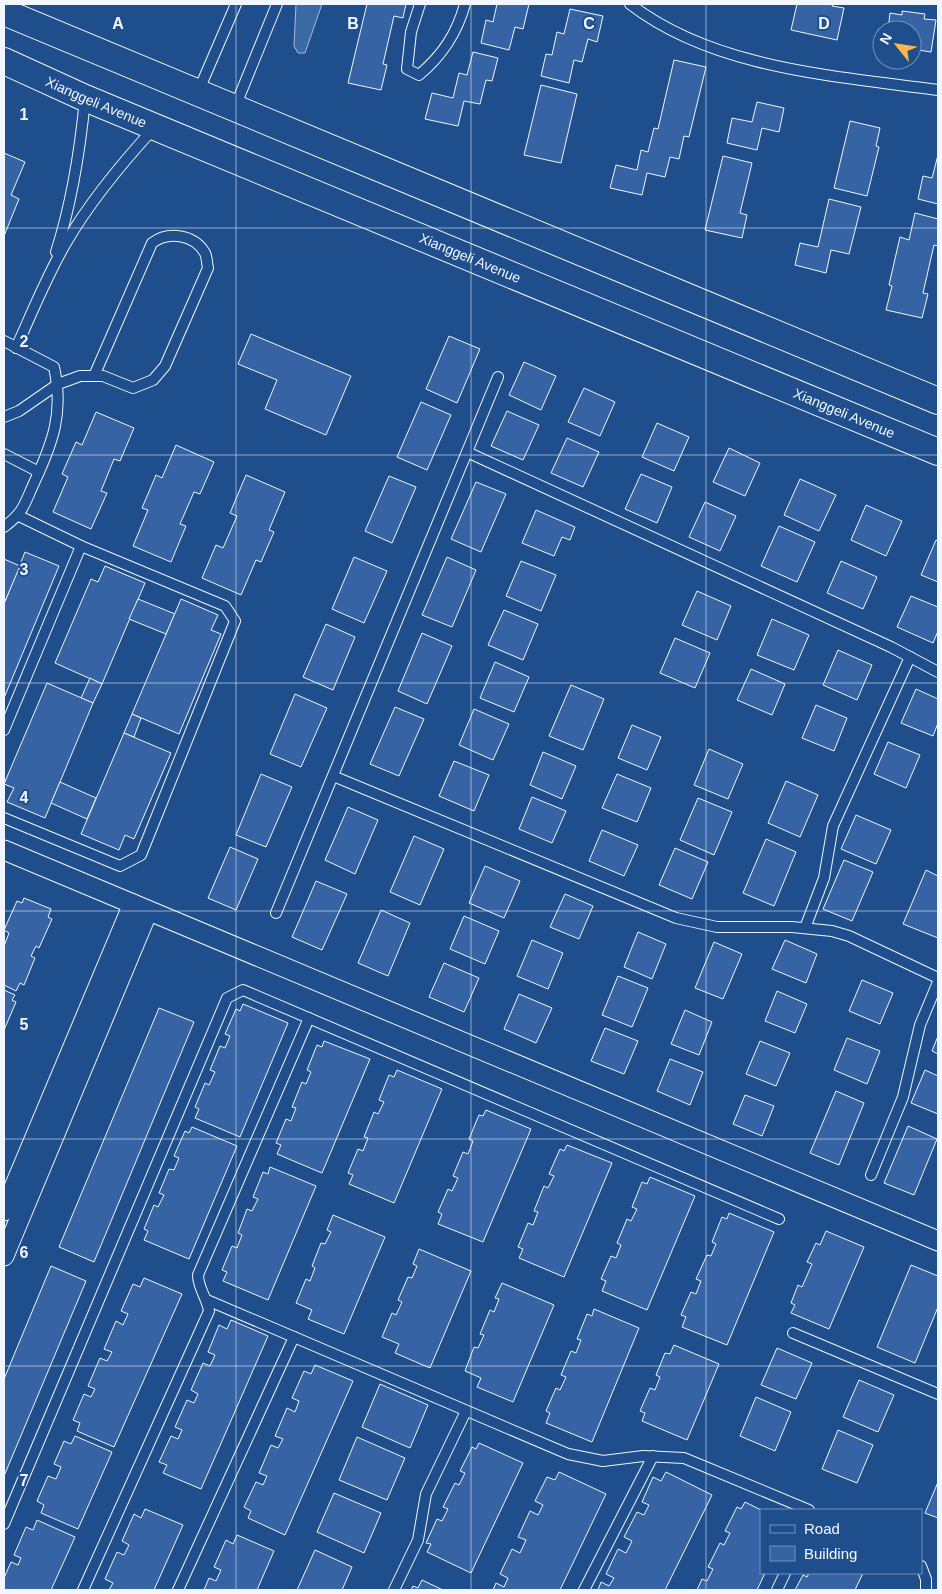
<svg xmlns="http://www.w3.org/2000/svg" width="942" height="1594" viewBox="0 0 942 1594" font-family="Helvetica,sans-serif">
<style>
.water{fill:#3b69a3;stroke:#a8bbd7}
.building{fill:#3563a3;stroke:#f2f6ff}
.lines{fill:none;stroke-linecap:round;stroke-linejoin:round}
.service-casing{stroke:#f2f6ff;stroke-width:12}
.minor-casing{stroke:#f2f6ff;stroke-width:21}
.secondary-casing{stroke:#f2f6ff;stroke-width:28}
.service{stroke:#1f4e8c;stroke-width:10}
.minor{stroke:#1f4e8c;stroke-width:19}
.secondary{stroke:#1f4e8c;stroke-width:26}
.grid{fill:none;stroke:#f2f6ff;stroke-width:1;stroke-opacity:0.55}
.labels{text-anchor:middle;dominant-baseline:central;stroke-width:4;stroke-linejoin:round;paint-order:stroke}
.street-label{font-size:14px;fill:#f2f6ff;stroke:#1f4e8c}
.grid-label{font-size:16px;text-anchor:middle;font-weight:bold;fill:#f2f6ff;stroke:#1f4e8c;stroke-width:4;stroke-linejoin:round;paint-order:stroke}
</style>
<rect width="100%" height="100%" fill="#1f4e8c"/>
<path class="water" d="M296 4H322L305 53H298L294 46Z"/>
<g class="building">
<path d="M367 4H406L403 18 394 16 383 64 387 65 381 90 348 83Z"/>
<path d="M497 4H529L523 29 515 27 509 50 481 43 486 20 493 22Z"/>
<path d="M797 4H833L832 6 844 8 837 40 791 30Z"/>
<path d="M570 9 603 16 597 42 588 39 582 62 574 60 569 83 541 76 546 54 552 55 557 32 564 34Z"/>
<path d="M902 11 925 14 924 19 936 20 931 52 912 49V30H888L890 13 902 15Z"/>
<path d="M473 52 498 58 492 81 486 80 480 104 464 101 458 126 425 119 432 93 453 98 459 73 467 75Z"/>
<path d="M674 60 706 67 689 137 684 136 679 159 670 157 665 177 647 173 642 195 610 188 616 165 637 170 641 150 648 152 654 128 658 129Z"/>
<path d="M541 85 577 94 561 163 524 155Z"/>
<path d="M757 102 784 108 779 132 762 128 757 150 727 143 732 118 752 122Z"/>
<path d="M850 121 880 128 876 146 879 147 867 196 834 188Z"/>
<path d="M4 153 25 162 11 195 19 199 4 236Z"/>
<path d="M938 155V204L918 199 923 176 932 178Z"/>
<path d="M723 156 752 163 740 213 747 215 742 238 705 230Z"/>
<path d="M829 199 861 207 849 254 831 250 826 273 795 265 800 243 818 247Z"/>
<path d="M915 213 938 219V246L934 245 923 293 928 294 922 318 886 310 892 286 889 285 900 237 909 240Z"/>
<path d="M251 334 351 376 326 435 265 409 277 380 238 364Z"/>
<path d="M449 336 480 349 457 403 426 389Z"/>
<path d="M524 362 556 376 541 410 509 395Z"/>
<path d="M584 388 615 402 600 436 568 422Z"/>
<path d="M421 402 451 415 427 470 397 457Z"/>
<path d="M507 411 539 425 523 460 491 446Z"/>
<path d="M96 412 134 428 120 461 114 459 101 491 107 493 91 529 53 512 68 477 62 474 76 442 82 445Z"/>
<path d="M657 423 689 437 674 471 642 457Z"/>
<path d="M567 438 599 452 583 487 551 473Z"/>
<path d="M176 445 214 462 200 494 194 492 180 524 186 526 171 562 133 546 148 510 142 508 156 475 162 478Z"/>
<path d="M729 448 760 463 745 496 713 482Z"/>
<path d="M641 474 672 487 657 523 625 509Z"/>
<path d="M246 475 285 492 269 530 274 532 261 562 256 560 241 595 202 578 216 545 223 548 237 516 230 513Z"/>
<path d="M389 476 416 487 392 543 365 531Z"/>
<path d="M800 479 836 495 819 531 784 515Z"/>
<path d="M476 482 506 494 481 552 451 539Z"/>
<path d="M705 502 736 516 720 551 689 537Z"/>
<path d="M866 505 902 521 886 556 851 540Z"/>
<path d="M536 510 575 527 570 540 562 537 554 556 522 543Z"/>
<path d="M779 526 815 542 797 582 761 566Z"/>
<path d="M936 540 938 541V582L921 575Z"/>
<path d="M25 552 59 566 4 698V604Z"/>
<path d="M354 557 387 571 364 623 332 609Z"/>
<path d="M447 557 476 570 452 627 422 615Z"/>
<path d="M4 559 20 566 5 601H4Z"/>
<path d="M521 561 556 575 541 611 506 596Z"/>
<path d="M841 561 877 577 863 609 827 593Z"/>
<path d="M105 566 145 583 102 684 55 663 91 579 98 582Z"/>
<path d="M697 591 731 606 717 640 682 625Z"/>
<path d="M911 596 938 607V631L933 643 897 627Z"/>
<path d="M138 599 175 614 166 634 129 619Z"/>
<path d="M181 599 218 615 211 630 221 634 179 734 132 714Z"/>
<path d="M504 610 538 624 523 660 488 645Z"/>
<path d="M772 619 809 635 794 670 757 655Z"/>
<path d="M326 624 355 637 333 690 303 677Z"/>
<path d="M422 633 452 646 427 704 398 691Z"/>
<path d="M675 638 710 653 695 688 660 673Z"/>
<path d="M838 650 872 665 857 700 823 685Z"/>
<path d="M495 662 529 677 514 712 480 698Z"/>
<path d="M751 669 785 684 772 715 737 700Z"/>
<path d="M90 678 102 684 93 703 81 698Z"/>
<path d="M47 683 93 703 45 818 7 802 14 788 4 784Z"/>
<path d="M571 685 604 699 583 750 549 736Z"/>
<path d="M916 689 938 699V723L933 736 901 723Z"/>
<path d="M295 694 327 708 301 767 270 754Z"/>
<path d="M816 705 847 718 834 751 802 738Z"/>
<path d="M395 707 424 719 399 776 370 764Z"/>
<path d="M474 709 509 724 493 760 459 745Z"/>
<path d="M132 714 141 718 134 737 124 733Z"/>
<path d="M632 725 661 737 647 770 618 758Z"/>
<path d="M124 733 171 753 134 839 125 835 119 850 81 834Z"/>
<path d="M888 742 920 755 906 788 874 774Z"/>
<path d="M709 749 743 764 728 799 694 785Z"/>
<path d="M543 752 576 766 562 799 530 785Z"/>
<path d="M454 761 489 775 474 811 439 796Z"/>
<path d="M261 774 292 787 266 847 236 835Z"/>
<path d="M617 774 651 788 637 822 602 808Z"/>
<path d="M786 781 818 795 800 837 768 823Z"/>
<path d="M60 782 96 798 87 819 51 803Z"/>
<path d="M532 797 566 811 552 843 519 829Z"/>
<path d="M698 798 732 812 714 855 680 840Z"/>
<path d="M348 807 378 820 355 874 325 860Z"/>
<path d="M856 815 891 830 876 864 841 849Z"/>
<path d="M602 830 638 845 624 876 589 861Z"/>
<path d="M414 836 444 849 420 905 390 892Z"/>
<path d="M766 839 796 852 774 906 743 893Z"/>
<path d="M230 847 258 859 236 910 208 898Z"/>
<path d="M675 848 708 862 692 899 659 885Z"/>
<path d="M844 860 873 872 852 921 823 909Z"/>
<path d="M485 866 520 881 504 918 469 903Z"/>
<path d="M926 870 938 876V938L903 924Z"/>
<path d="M316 881 347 894 322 950 292 937Z"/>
<path d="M565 894 593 906 579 939 550 927Z"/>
<path d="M24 898 51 909 48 917 52 919 39 948 36 946 31 956 35 958 24 985 20 983 16 991 4 985V946L9 933 4 930 17 901 22 903Z"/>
<path d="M381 910 410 923 388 976 358 963Z"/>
<path d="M464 916 499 931 485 964 450 949Z"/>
<path d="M638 932 666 944 652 979 624 967Z"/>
<path d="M532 940 563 953 548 989 517 976Z"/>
<path d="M785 940 817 954 806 983 772 969Z"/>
<path d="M714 942 742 954 723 999 695 988Z"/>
<path d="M444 963 479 978 464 1012 429 997Z"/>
<path d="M618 976 648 988 632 1027 602 1015Z"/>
<path d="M862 980 893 993 880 1024 849 1011Z"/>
<path d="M4 990 15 995 12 1000 16 1002 4 1030Z"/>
<path d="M777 991 807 1004 795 1033 765 1021Z"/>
<path d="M519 994 552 1008 536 1043 504 1029Z"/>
<path d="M243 1004 288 1023 240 1137 195 1118 199 1109 195 1107 205 1083 209 1085 215 1072 210 1070 220 1046 225 1048 230 1036 225 1034 236 1009 240 1011Z"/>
<path d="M159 1008 194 1022 94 1262 59 1247Z"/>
<path d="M685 1010 712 1022 699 1055 671 1044Z"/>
<path d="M605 1028 638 1041 624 1074 591 1061Z"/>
<path d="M938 1036V1054L932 1051Z"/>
<path d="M847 1038 880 1051 867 1084 834 1070Z"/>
<path d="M324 1041 370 1059 322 1173 277 1154 281 1145 276 1143 286 1119 291 1121 296 1108 292 1107 302 1082 306 1084 311 1072 307 1070 317 1045 322 1047Z"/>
<path d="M760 1041 790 1053 776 1086 746 1074Z"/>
<path d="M670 1059 703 1072 690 1105 657 1091Z"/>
<path d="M397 1070 442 1089 394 1203 349 1184 353 1175 348 1173 358 1149 363 1151 368 1138 364 1137 374 1112 378 1114 384 1102 379 1100 389 1075 394 1077Z"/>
<path d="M925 1070 938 1076V1114L911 1103Z"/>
<path d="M836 1091 864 1103 839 1165 810 1153Z"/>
<path d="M745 1095 774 1106 762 1136 733 1124Z"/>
<path d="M486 1110 531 1129 483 1242 438 1224 442 1214 438 1212 448 1189 452 1191 458 1178 453 1176 463 1152 468 1154 473 1141 469 1139 479 1115 483 1116Z"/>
<path d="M908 1126 937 1139 914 1195 884 1183Z"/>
<path d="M192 1127 237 1146 189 1259 144 1240 148 1231 144 1229 154 1205 158 1207 164 1195 159 1193 169 1169 174 1170 179 1158 174 1156 185 1131 189 1133Z"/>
<path d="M567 1145 612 1163 564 1277 519 1258 523 1249 518 1247 528 1223 533 1225 538 1212 534 1211 544 1186 548 1188 554 1176 549 1174 560 1149 564 1151Z"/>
<path d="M270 1167 316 1186 268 1300 223 1281 227 1272 222 1270 232 1246 237 1248 242 1235 238 1233 247 1209 252 1211 258 1199 253 1197 263 1172 268 1174Z"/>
<path d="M650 1177 695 1196 647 1310 602 1291 606 1281 601 1279 611 1256 616 1258 621 1245 617 1243 627 1219 631 1221 637 1209 632 1207 642 1182 647 1184Z"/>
<path d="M729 1213 774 1232 727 1345 682 1327 686 1317 681 1315 691 1292 696 1294 701 1281 696 1279 707 1255 711 1256 716 1244 712 1242 722 1217 727 1219Z"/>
<path d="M333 1215 385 1237 344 1334 308 1319 312 1310 296 1303 306 1279 310 1281 315 1268 312 1266 321 1243 325 1244 331 1232 327 1230Z"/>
<path d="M826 1231 864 1247 829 1329 791 1313 795 1305 791 1303 798 1285 802 1287 812 1264 807 1262 816 1243 820 1245Z"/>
<path d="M419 1249 471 1271 430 1368 395 1353 399 1344 382 1337 392 1313 396 1315 402 1302 398 1300 408 1277 412 1278 417 1266 413 1264Z"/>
<path d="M911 1265 938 1276V1307L915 1363 877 1347Z"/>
<path d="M51 1266 86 1281 4 1476V1379Z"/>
<path d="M144 1278 182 1294 114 1447 77 1431 80 1423 73 1420 84 1394 91 1397 95 1389 88 1386 100 1358 107 1361 112 1352 104 1349 116 1321 123 1325 128 1314 121 1311 133 1284 140 1287Z"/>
<path d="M502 1283 554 1305 513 1402 477 1387 481 1378 465 1371 474 1347 478 1348 484 1335 480 1334 490 1310 494 1312 499 1299 495 1298Z"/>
<path d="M594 1309 639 1328 592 1442 546 1423 550 1413 546 1411 556 1388 560 1390 566 1377 561 1375 571 1351 576 1353 581 1340 577 1339 587 1314 592 1316Z"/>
<path d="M231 1320 268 1336 201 1489 163 1473 167 1465 159 1462 171 1436 178 1439 182 1430 175 1427 187 1400 194 1403 198 1394 191 1390 203 1363 210 1366 215 1355 208 1352 219 1325 227 1329Z"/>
<path d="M674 1345 719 1364 687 1440 642 1421 645 1413 640 1411 650 1388 655 1390 660 1377 656 1375 665 1353 670 1354Z"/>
<path d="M777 1348 812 1363 796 1399 761 1385Z"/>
<path d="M315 1365 353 1381 285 1535 248 1518 251 1511 244 1507 256 1482 263 1485 267 1476 259 1473 271 1445 278 1448 283 1439 275 1436 287 1408 295 1412 299 1401 292 1398 304 1371 311 1374Z"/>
<path d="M859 1380 894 1395 878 1432 843 1417Z"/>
<path d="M380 1384 428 1405 410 1448 362 1427Z"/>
<path d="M756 1397 791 1412 775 1451 740 1436Z"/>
<path d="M838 1430 873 1445 857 1483 822 1469Z"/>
<path d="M75 1436 112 1452 78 1529 41 1513 44 1505 37 1501 48 1476 56 1479 61 1467 54 1464 64 1441 71 1444Z"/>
<path d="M357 1437 405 1458 387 1500 339 1480Z"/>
<path d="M479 1443 523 1463 471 1573 427 1552 431 1544 426 1543 437 1519 442 1521 448 1509 443 1507 455 1483 459 1485 465 1473 460 1471 472 1447 476 1449Z"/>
<path d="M559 1472 606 1494 560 1590H493L496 1583 504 1587 508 1578 500 1574 512 1549 520 1553 526 1540 518 1537 530 1511 538 1515 543 1505 535 1501 547 1477 555 1480Z"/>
<path d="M666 1472 712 1495 665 1590H598L601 1582 609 1586 614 1578 606 1574 618 1549 626 1553 632 1541 624 1537 637 1512 644 1515 649 1505 642 1502 653 1477 661 1481Z"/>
<path d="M938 1482V1518L925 1513Z"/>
<path d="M334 1493 381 1513 364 1553 317 1532Z"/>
<path d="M745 1502 761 1510V1573H765L757 1590H697L702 1579 707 1581 713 1569 708 1567 720 1543 724 1545 730 1533 725 1531 737 1507 741 1509Z"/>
<path d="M145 1509 183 1525 154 1590H109L113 1583 105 1579 117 1552 124 1555 129 1545 122 1541 134 1514 141 1518Z"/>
<path d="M37 1520 75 1537 51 1590H4V1578L11 1562 18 1565 21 1558 14 1555 26 1527 33 1530Z"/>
<path d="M237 1535 274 1551 257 1590H204L209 1578 216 1581 221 1570 214 1567 226 1540 233 1544Z"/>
<path d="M315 1550 352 1567 342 1590H297Z"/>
<path d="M809 1573H863L855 1590H795L803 1575 807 1577Z"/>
<path d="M422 1580 443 1590H411L413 1586 418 1588Z"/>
</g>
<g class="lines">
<defs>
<g id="service">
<path d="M420 4 411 32 407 69 419 75C443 55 457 33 465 4"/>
<path d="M630 4C714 69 836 76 938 90"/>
<path d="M198 92 236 4"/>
<path d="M235 107 277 4"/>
<path d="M56 252C72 202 80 151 85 99"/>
<path d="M4 341 54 367C64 413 53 442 34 483 24 505 24 512 4 527"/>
<path d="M16 348C32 313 46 277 66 243 90 201 122 163 155 127"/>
<path d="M4 417 19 411 58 384 80 376H103L133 388 153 380 165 366 208 268C207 264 207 257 205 253 194 234 168 231 152 243L94 376"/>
<path d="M467 452 891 647 938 672"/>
<path d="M4 454 39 472"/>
<path d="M4 730 81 546"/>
<path d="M333 776 676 918 717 927H792L832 931 849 936 938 978"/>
<path d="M4 818 120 866 141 855 235 621 225 606 81 546 19 516"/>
<path d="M276 913 498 377"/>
<path d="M805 928 824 878 833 826 910 657"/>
<path d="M871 1175 903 1097 920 1025 938 982"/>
<path d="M207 1300 568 1454 603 1461 643 1456 684 1458 809 1510"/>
<path d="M793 1333 938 1394"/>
<path d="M4 1524 227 998 243 990 779 1219"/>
<path d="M921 1566 926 1579V1590"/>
<path d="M83 1590 209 1311C207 1298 198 1288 198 1275L309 1018"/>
<path d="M178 1590 294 1337"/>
<path d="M394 1590 418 1540 426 1494 466 1411"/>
<path d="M584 1590 653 1456"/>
<path d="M777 1590 785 1573"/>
</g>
<g id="minor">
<path d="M4 850 938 1241"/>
<path d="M4 1211 133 904"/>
<path d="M4 1256 148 911"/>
</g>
<g id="secondary">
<path d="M4 12 938 401"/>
<path id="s1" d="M4 61 85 98 938 452"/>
</g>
</defs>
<use href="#service" class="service-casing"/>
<use href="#minor" class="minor-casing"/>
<use href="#secondary" class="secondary-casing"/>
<use href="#service" class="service"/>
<use href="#minor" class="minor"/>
<use href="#secondary" class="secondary"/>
</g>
<path class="grid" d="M236 4V1590M471 4V1590M706 4V1590M4 228H938M4 455H938M4 683H938M4 911H938M4 1139H938M4 1366H938"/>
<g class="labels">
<g class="street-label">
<text stroke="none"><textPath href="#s1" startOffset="101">Xianggeli Avenue</textPath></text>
<text stroke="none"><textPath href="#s1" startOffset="506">Xianggeli Avenue</textPath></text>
<text stroke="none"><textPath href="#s1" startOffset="911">Xianggeli Avenue</textPath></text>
</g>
</g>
<g class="grid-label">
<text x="118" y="29">A</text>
<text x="353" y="29">B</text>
<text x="589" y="29">C</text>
<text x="824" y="29">D</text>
<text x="24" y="120">1</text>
<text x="24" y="347">2</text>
<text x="24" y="575">3</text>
<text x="24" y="803">4</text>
<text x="24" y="1030">5</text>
<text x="24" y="1258">6</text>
<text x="24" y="1486">7</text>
</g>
<rect width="942" height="1594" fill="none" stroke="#f2f6ff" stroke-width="10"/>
<rect x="760" y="1509" width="162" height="65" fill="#1f4e8c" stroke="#7391ba"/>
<rect x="770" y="1525" width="25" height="8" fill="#1f4e8c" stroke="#7391ba"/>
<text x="804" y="1534" font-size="15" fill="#f2f6ff">Road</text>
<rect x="770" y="1546" width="25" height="15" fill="#3563a3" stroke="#7391ba"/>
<text x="804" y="1559" font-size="15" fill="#f2f6ff">Building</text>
<g transform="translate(897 45) rotate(300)"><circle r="24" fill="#1f4e8c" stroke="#7391ba"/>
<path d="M0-4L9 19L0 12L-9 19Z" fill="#ffb74d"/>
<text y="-8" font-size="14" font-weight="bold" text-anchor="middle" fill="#f2f6ff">N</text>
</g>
</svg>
